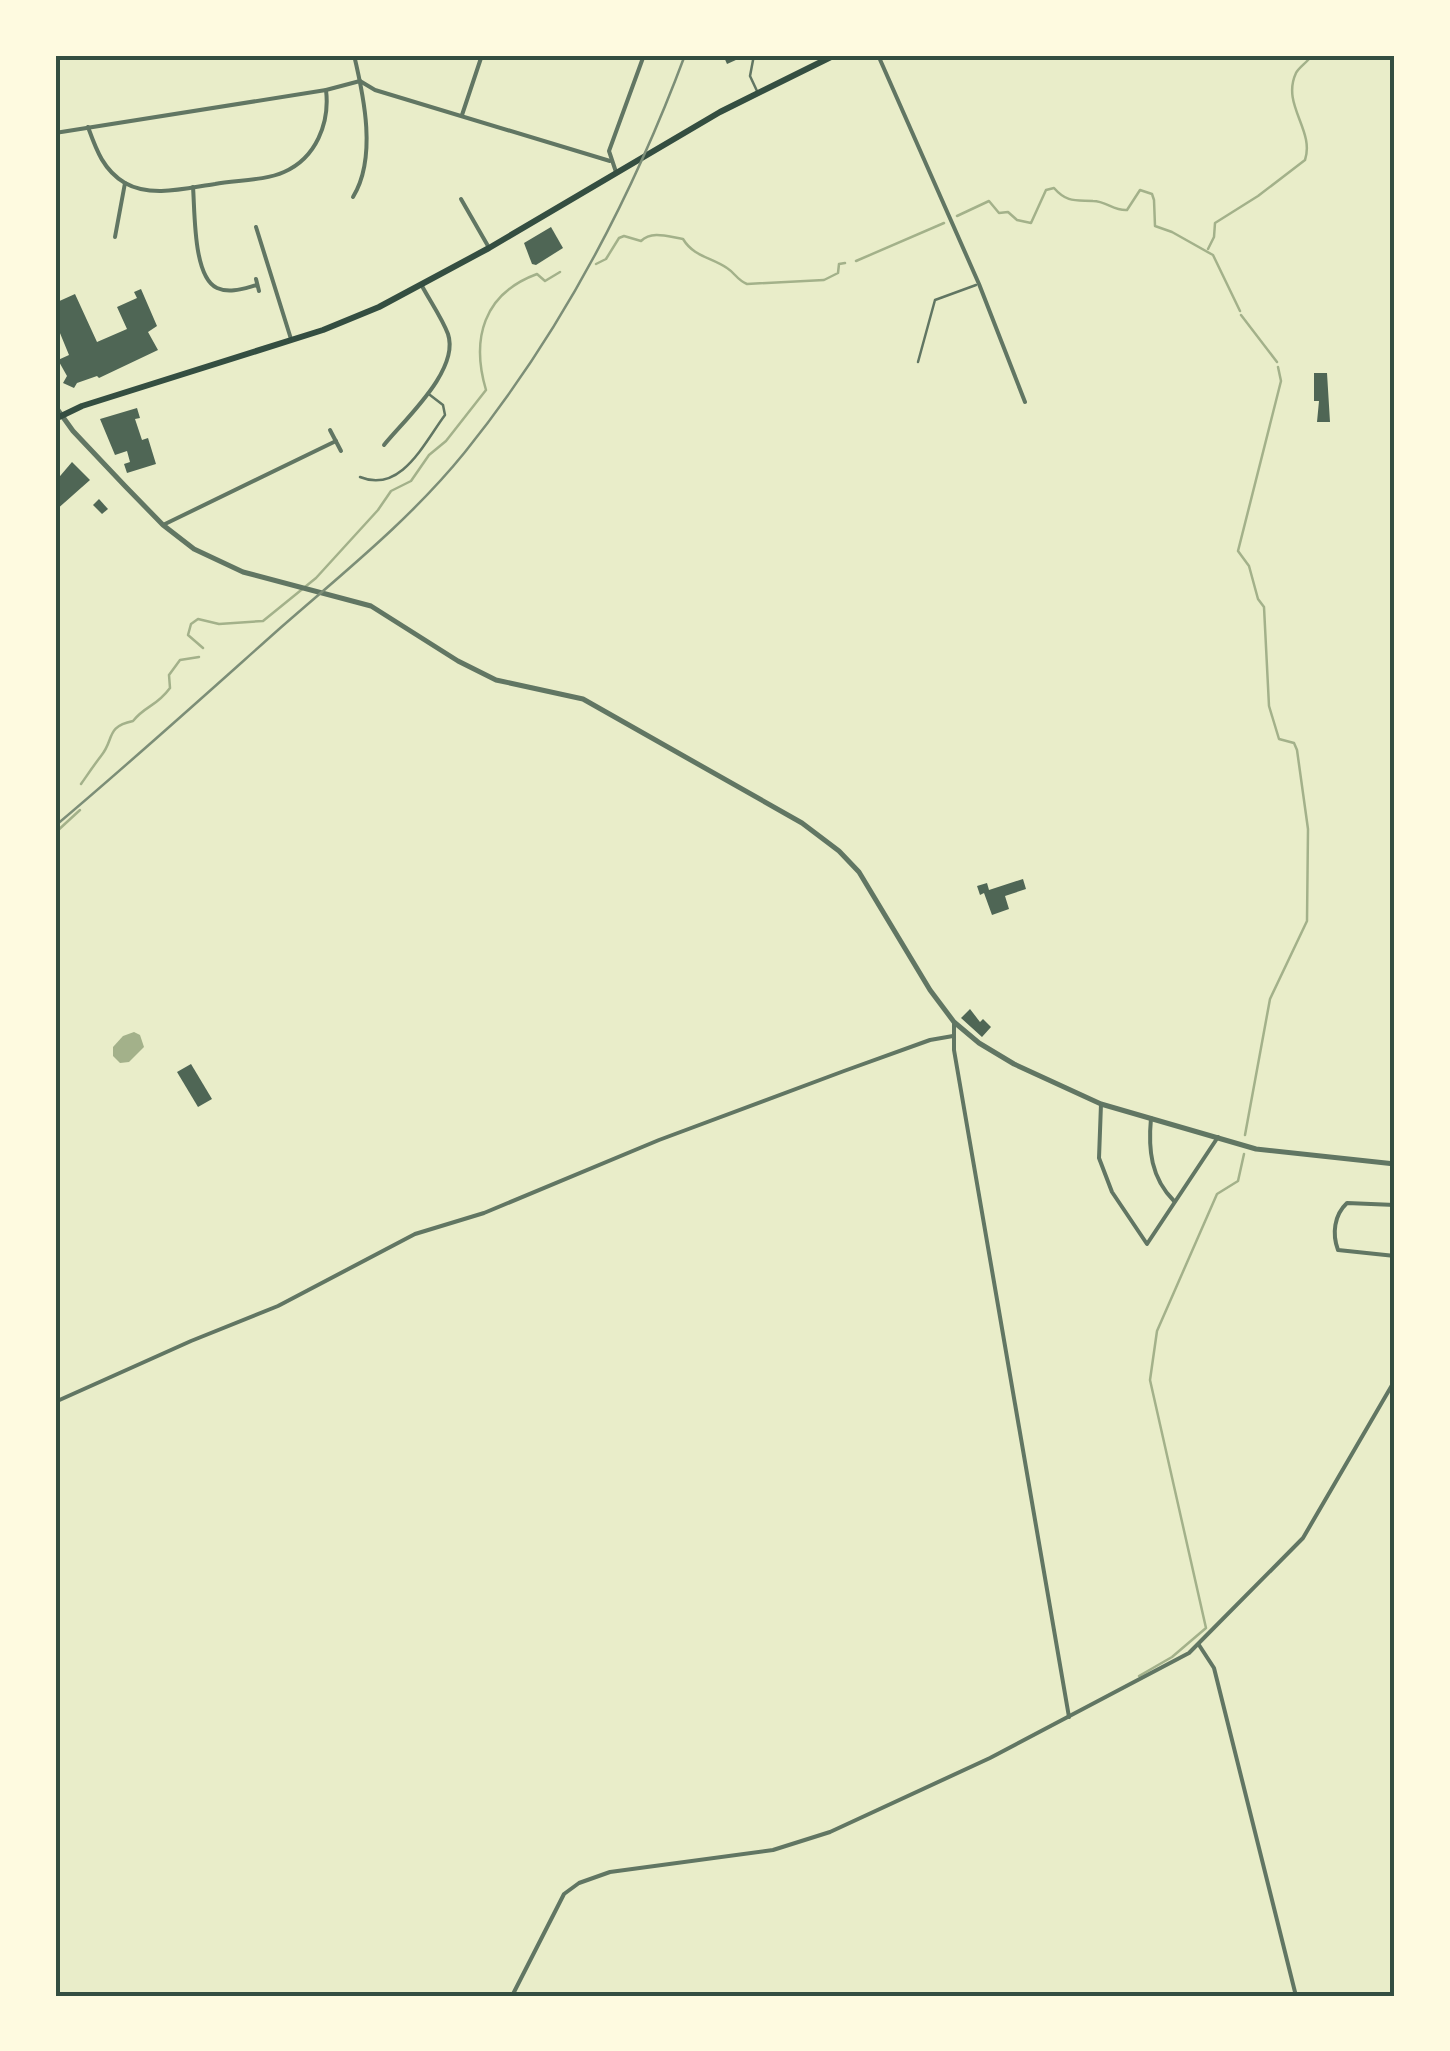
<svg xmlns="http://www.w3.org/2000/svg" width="1450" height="2051" viewBox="0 0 1450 2051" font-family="'DM Sans',sans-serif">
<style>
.water{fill:#a3b18a}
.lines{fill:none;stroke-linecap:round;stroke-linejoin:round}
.stream{stroke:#a3b18a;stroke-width:2.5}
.building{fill:#4f6655}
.service{stroke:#617663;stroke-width:2.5}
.minor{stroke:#617663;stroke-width:4}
.tertiary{stroke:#617663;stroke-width:5}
.primary{stroke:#344e41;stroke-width:6}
.rail{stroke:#7c8e77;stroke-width:2.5}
.neatline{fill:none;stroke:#344e41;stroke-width:4}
</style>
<rect width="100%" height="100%" fill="#e9edc9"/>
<path class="water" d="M134 1032 140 1035 144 1047 129 1062 120 1063 113 1056V1047L123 1036Z"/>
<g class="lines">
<g class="stream">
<path d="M957 216 989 201 999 213 1008 212 1017 220 1031 223 1046 190 1054 188C1067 203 1076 200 1093 201 1106 201 1114 211 1127 210L1140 190 1152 194 1154 200 1155 226 1172 232 1213 255 1240 311"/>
<path d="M1208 249 1214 237 1215 223 1258 196 1305 160C1315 130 1281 105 1296 73 1299 67 1308 62 1312 55"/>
<path d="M856 261 944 223"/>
<path d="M596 264 606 259 619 238 624 236 641 241C652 230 669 237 683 239 694 257 711 257 727 268 735 273 737 280 747 284L824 280 838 273 839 264 845 263"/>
<path d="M1241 315 1277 362"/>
<path d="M203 648 188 635 191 624 198 619 219 624 263 621 316 578 378 510 391 491 411 481 429 455 446 441 486 390C471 339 483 294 537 274L545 281 560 272"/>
<path d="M81 784C88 774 94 765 101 756 115 739 105 727 133 721 146 705 156 707 170 688L169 675 180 660 199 657"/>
<path d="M55 833 80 810"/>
<path d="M1245 1135 1270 999 1307 921 1308 829 1297 750 1294 743 1279 739 1269 706 1264 607 1258 599 1249 566 1238 551 1281 381 1278 367"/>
<path d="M1139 1676 1172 1657 1206 1628 1150 1380 1157 1331 1217 1194 1238 1181 1244 1154"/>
</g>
</g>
<g class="building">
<path d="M723 55H747L727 64Z"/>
<path d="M551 227 563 248 536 265 532 264 524 243Z"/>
<path d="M141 289 157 326 148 332 158 350 99 378 97 376 77 383 74 388 63 383 67 376 58 360 69 355 55 321V303L75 294 97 342 127 329 117 307 137 298 134 292Z"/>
<path d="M1314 373H1327L1330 422H1317L1319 401H1314Z"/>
<path d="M137 408 140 418 135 419 142 440 148 438 156 464 127 473 124 464 130 462 127 451 115 455 100 419Z"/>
<path d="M72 462 90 480 55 511V482Z"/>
<path d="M99 499 108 509 102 514 93 505Z"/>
<path d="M1023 879 1026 889 1005 896 1009 909 992 915 984 893 980 895 977 886 987 883 989 890Z"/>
<path d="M970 1009 980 1022 983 1019 991 1027 982 1037 961 1018Z"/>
<path d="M191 1064 212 1099 198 1107 177 1072Z"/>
</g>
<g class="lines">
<g class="service">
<path d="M754 55 750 76 757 91"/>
<path d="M918 362 935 300 976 285"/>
<path d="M360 477C401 494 424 443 445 415L443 405 430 395"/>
</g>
<g class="minor">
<path d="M878 55 979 284 1025 402"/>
<path d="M360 81 375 90 610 161"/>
<path d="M462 115 482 55"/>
<path d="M88 127C96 149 103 170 125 183 151 198 187 188 215 184 236 180 264 181 284 172 316 158 330 123 326 90"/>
<path d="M55 133 326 90 360 81"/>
<path d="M616 172 609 151 644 55"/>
<path d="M193 187C195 212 193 277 217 288 230 294 245 288 257 285"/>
<path d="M353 197C377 158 364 97 354 55"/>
<path d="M461 199 488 246"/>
<path d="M256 227 291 339"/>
<path d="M115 237 125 183"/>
<path d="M256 279 259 291"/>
<path d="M330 430 341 451"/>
<path d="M384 445C405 419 460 370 448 334 442 318 430 301 422 286"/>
<path d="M165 524 336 441"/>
<path d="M954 1022V1050L1069 1717"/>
<path d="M1101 1104 1099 1158 1112 1192 1147 1244 1218 1137"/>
<path d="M1151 1118C1148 1150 1151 1178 1174 1201"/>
<path d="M1395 1205 1347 1203C1334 1215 1332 1234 1338 1250L1395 1256"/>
<path d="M55 1402 191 1341 278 1306 415 1234 484 1213 659 1140 844 1071 930 1040 953 1036"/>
<path d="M1199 1645 1214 1668 1296 1996"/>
<path d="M512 1996 564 1894 579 1883 610 1872 773 1850 830 1832 990 1758 1189 1653 1303 1538 1395 1380"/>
</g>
<path class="tertiary" d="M55 406 73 431 125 486 163 525 194 549 243 572 371 606 458 661 496 680 583 699 802 823 839 851 859 872 930 990 954 1022 979 1043 1014 1064 1101 1104 1256 1149 1395 1164"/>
<path class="primary" d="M55 419 82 406 323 330 379 307 489 248 720 112 835 55"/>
<path class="rail" d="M55 826C131 762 204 696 278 630 343 573 410 520 465 452 560 334 632 197 685 55"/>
</g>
<rect width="1450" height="2051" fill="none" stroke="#fefae0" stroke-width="115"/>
<rect x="58" y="58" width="1334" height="1936" class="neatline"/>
</svg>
